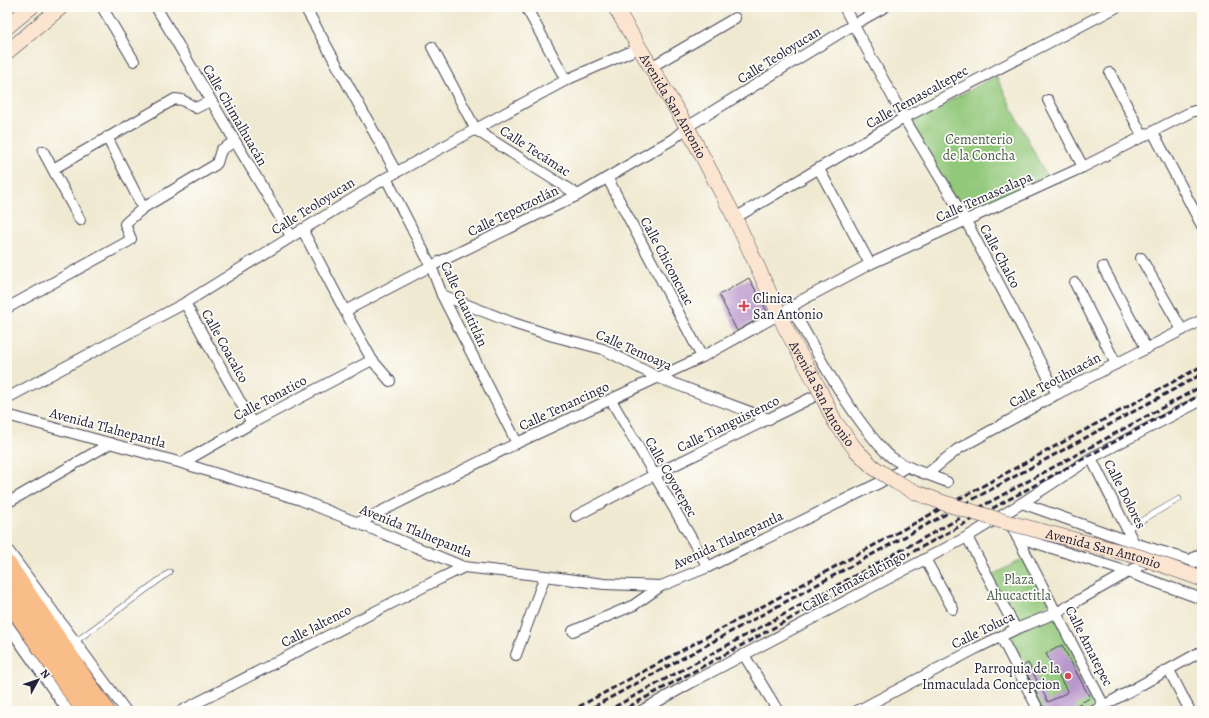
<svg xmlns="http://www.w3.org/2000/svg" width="1209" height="718" viewBox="0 0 1209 718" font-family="Alegreya,serif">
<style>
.green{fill:#92c87a;stroke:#5a755a}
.building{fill:#b996cc}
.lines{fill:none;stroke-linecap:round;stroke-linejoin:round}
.service-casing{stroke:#414052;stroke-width:6}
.minor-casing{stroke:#414052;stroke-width:12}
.secondary-casing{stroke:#414052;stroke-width:16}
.motorway-casing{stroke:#414052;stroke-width:20}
.service{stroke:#fff;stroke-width:5}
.minor{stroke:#fff;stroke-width:10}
.secondary{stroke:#fce5d0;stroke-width:15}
.motorway{stroke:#f8bd89;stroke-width:19}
.rail{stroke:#22223b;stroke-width:3;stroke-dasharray:6 3;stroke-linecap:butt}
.secondary-bridge-casing{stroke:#414052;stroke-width:16;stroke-linecap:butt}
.secondary-bridge{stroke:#fce5d0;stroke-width:15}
.poi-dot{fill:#d1495b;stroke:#fdfcf7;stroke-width:1.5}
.labels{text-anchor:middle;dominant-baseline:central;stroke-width:3.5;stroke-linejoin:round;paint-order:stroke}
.street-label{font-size:14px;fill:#22223b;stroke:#fdfcf7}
.park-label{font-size:14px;fill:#495c51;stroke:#fdfcf7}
.poi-label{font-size:14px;fill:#22223b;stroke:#fdfcf7;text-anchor:start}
</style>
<rect width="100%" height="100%" fill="#fdfcf7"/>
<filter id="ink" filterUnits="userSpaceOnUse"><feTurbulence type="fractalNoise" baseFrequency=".025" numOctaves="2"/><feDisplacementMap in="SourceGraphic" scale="8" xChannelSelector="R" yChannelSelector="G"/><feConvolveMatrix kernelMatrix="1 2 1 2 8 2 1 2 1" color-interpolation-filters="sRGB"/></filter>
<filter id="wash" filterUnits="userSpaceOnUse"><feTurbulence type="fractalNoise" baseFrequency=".012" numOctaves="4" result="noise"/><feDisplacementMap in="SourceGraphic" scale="16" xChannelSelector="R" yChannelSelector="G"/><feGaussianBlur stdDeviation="0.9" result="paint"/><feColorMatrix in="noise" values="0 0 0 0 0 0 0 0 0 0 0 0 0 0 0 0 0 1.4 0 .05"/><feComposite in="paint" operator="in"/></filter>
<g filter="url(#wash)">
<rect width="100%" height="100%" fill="#f0e9d1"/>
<g class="green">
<path d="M996 76 1046 176 963 217 910 122Z"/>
<path d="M1026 557 1049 603 1023 619 1013 617 991 576Z"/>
<path d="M1055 616 1102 704 1087 711H1040L1003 636Z"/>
</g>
<g id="blocks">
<g class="building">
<path d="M749 278 768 313 737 331 719 295Z"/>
<path d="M1062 645 1090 698 1075 706 1078 711H1045L1023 666 1028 663 1048 702 1068 692 1046 654Z"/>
</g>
</g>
</g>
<g filter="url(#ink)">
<use href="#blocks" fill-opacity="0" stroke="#414052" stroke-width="1"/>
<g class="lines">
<defs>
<g id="service">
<path d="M1127 529 1179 499"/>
<path d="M75 642 170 572"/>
</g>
<g id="minor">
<path d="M102 7 134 61"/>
<path d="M156 7 291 236"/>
<path d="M305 7 396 172"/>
<path d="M526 7 566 80"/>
<path d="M844 7 904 118 966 221 1057 394"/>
<path d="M432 47 476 130 578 195"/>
<path d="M651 67 735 18"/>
<path d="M1110 73 1143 137"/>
<path d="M1048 100 1083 167"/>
<path d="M1153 132 1202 226"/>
<path d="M107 137 143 208"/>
<path d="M43 151 80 220"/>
<path d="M53 169 175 99 182 100 196 108 210 101"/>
<path d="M819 169 870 264"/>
<path d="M386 178 431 266 442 295 517 443"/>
<path d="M608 179 702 357"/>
<path d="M735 218 904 118 1117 7"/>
<path d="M302 229 345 311 372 360 390 381"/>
<path d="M1141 258 1182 330"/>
<path d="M1103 267 1146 348"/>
<path d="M1075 283 1116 364"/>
<path d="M442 295 513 323 553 336 603 349 659 378 769 419"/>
<path d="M185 303 252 423"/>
<path d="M791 307C814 347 835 388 863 425 871 436 880 448 891 457 907 469 928 474 947 482"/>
<path d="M7 308 129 241 131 239 125 224 128 221 143 208 215 165 217 163 221 150 234 142"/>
<path d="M345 311 431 266 578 195 673 139 687 127 853 25 885 7"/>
<path d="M7 398 185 303 386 178 566 80 639 48"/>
<path d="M611 400 708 567"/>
<path d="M7 415 182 463 301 500 358 523 464 567 545 576 604 584 661 586 708 567 879 483 906 467"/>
<path d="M1091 458 1134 543"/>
<path d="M182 463 252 423 372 360"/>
<path d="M927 474 958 449 1057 394 1202 320"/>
<path d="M7 503 111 443"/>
<path d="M1022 503 1134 543 1202 564"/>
<path d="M576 516 654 475 813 397"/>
<path d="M1009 521 1104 706"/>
<path d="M358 523 517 443 702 357 780 314 804 299 870 264 1083 167 1191 112 1202 109"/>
<path d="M967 537 1016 629"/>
<path d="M1017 537 1128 572 1202 599"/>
<path d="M7 549 126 711"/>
<path d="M925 559 953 609"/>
<path d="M1190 560 1202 553"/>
<path d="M7 624 68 711"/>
<path d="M573 631 634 605 661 586"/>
<path d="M1001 637 1039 711"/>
<path d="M516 655 545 576"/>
<path d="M744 655 778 711"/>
<path d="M1169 670 1190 711"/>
<path d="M181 711 429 584 464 567"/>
<path d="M641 711 696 680 967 537 1022 503 1091 458 1202 400"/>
<path d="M857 711 977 648 1016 629 1056 613 1164 552"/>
<path d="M1094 711 1202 651"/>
</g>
<g id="secondary">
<path id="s1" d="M615 7 687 127 735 218 786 329"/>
<path d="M7 27 31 7"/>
<path d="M7 52 61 7"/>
</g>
<g id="motorway">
<path d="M7 565 105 711"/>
<path d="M7 597 86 711"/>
</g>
</defs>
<use href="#service" class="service-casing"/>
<use href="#minor" class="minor-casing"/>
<use href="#secondary" class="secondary-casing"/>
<use href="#motorway" class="motorway-casing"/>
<use href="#service" class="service"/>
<use href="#minor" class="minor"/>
<use href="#secondary" class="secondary"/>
<use href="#motorway" class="motorway"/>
<g class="rail">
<path d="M571 711 1202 366"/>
<path d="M586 711 1202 374"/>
<path d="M607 711 1202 386"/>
<path d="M621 711 1202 394"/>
</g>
<defs>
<g id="secondary-bridge">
<path id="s2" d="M786 329 817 385 835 422 856 450 873 467 896 482 915 492 944 503 1002 521 1140 557 1202 579"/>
</g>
</defs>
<use href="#secondary-bridge" class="secondary-bridge-casing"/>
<use href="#secondary-bridge" class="secondary-bridge"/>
</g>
</g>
<g class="poi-dot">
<path d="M742 300h4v4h4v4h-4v4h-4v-4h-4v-4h4z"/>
<circle cx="1068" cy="676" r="4"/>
</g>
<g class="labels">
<g class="street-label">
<text transform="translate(779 55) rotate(-32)">Calle Teoloyucan</text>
<text transform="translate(917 97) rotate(-29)">Calle Temascaltepec</text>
<text stroke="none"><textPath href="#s1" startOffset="115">Avenida San Antonio</textPath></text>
<text transform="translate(235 115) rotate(60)">Calle Chimalhuacán</text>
<text transform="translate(535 151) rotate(33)">Calle Tecámac</text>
<text transform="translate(984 197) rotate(-24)">Calle Temascalapa</text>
<text transform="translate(313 206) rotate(-32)">Calle Teoloyucan</text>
<text transform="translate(513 211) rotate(-26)">Calle Tepotzotlán</text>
<text transform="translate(1000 256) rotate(62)">Calle Chalco</text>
<text transform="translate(667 261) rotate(62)">Calle Chiconcuac</text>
<text transform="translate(464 304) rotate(65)">Calle Cuautitlán</text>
<text transform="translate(225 346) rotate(61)">Calle Coacalco</text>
<text transform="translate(634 350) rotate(24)">Calle Temoaya</text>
<text transform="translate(1055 380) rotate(-28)">Calle Teotihuacán</text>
<text stroke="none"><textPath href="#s2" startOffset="74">Avenida San Antonio</textPath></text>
<text transform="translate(270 398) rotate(-28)">Calle Tonatico</text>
<text transform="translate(564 406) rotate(-25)">Calle Tenancingo</text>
<text transform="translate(728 424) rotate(-26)">Calle Tianguistenco</text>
<text transform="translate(108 428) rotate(15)">Avenida Tlalnepantla</text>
<text transform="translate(671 477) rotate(60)">Calle Coyotepec</text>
<text transform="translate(1125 494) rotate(63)">Calle Dolores</text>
<text transform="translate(416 531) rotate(22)">Avenida Tlalnepantla</text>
<text transform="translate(728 540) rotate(-25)">Avenida Tlalnepantla</text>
<text stroke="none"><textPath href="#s2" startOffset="410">Avenida San Antonio</textPath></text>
<text transform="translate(854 581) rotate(-28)">Calle Temascalcingo</text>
<text transform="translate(316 626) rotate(-27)">Calle Jaltenco</text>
<text transform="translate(983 630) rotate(-26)">Calle Toluca</text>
<text transform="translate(1089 646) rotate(63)">Calle Amatepec</text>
</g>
<g class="park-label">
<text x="979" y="139">Cementerio<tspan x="979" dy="16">de la Concha</tspan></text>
<text x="1019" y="579">Plaza<tspan x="1019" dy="16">Ahucactitla</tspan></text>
</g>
<g class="poi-label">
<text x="753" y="298">Clinica<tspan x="753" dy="16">San Antonio</tspan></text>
<text x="1060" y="668" text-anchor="end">Parroquia de la<tspan x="1060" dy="16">Inmaculada Concepcion</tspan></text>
</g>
</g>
<rect width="1209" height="718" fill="none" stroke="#fdfcf7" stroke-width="24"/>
<g transform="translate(38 680) rotate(50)" stroke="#fdfcf7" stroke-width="3" paint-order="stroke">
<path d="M0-3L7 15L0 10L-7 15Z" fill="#22223b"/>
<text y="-6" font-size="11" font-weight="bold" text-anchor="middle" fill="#22223b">N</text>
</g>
</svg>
